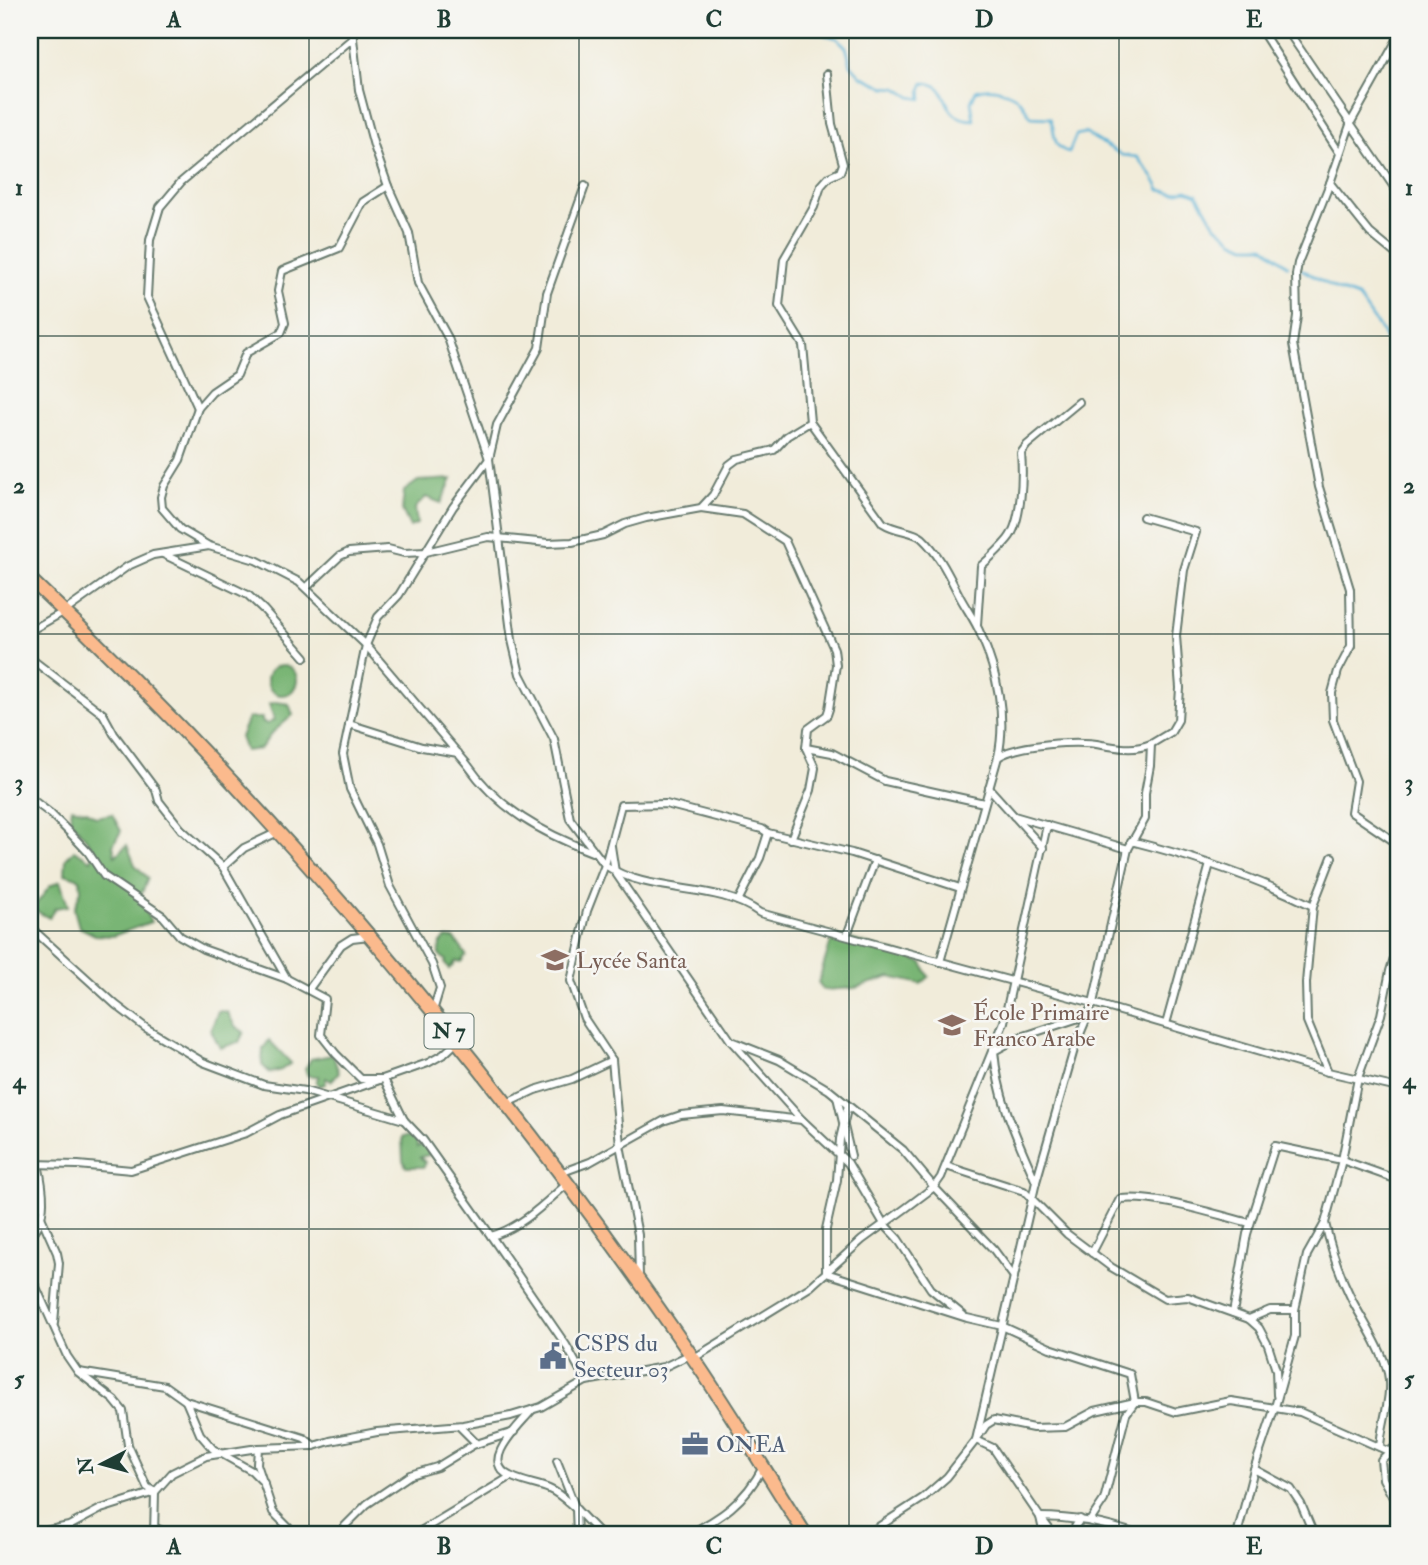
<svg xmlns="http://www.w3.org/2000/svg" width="1428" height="1565" viewBox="0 0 1428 1565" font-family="'IM FELL Double Pica',serif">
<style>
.forest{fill:#79b574;stroke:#4c7954;stroke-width:2}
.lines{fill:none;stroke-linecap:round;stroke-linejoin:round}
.stream{stroke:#57b0d4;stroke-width:2.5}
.street-casing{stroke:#687a6e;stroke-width:10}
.highway-casing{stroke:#687a6e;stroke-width:16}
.street{stroke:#fff;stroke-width:6}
.highway{stroke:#fbba8d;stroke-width:12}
.grid{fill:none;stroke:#1f3d34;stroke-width:2;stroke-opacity:0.55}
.labels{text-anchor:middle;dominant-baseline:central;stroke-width:5;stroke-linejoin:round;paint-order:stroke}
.shield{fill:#f6f6f2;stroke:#60746d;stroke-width:2}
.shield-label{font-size:21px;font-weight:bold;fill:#1f3d34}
.education-label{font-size:23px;fill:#785e54;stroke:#f6f6f2;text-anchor:start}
.service-label{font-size:23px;fill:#4e5e75;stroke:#f6f6f2;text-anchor:start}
.neatline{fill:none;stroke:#1f3d34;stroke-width:2.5}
.grid-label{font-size:23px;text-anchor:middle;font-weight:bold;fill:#1f3d34}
</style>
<rect width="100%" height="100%" fill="#f6f6f2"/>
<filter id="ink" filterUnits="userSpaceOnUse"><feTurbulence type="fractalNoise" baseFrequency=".0143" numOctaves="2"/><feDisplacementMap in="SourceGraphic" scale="14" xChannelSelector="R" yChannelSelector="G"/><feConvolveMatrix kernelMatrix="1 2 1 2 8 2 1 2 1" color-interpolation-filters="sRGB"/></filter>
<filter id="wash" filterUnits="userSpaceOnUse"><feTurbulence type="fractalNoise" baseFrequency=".00686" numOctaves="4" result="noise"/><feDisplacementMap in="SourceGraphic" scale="28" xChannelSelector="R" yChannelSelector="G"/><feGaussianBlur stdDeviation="1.57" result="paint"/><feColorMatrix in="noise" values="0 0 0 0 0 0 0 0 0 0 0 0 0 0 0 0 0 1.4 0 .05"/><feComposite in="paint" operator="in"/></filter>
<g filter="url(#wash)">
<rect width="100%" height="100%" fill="#f1ecda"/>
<g class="forest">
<path d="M452 479 441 503 426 497 415 508 417 524 410 527 402 510 404 491 418 481Z"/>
<circle cx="282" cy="680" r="15"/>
<path d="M276 702 289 704 293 715 272 733 260 749 245 751 240 737 248 718H262V722L267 724 274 720 269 704Z"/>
<path d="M72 808 87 811 96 817 112 814 121 831 113 845 115 856 127 845 135 865 148 878 139 900 151 922 113 936 95 935 79 927 74 909 81 890 80 879 65 874 66 859 74 850 91 860 95 850 70 819Z"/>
<path d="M60 881 68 906 55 908 49 918 38 912 34 907 50 886Z"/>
<path d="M842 937 905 955 922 963 929 977 921 984 890 977 855 988 823 990 818 983 832 938Z"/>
<path d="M446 938 455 939 466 955 461 962 456 961 449 969 445 963 446 960 439 955 440 944Z"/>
<path d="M218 1011 227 1012 235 1026 244 1032 239 1042 220 1048 211 1030Z"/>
<path d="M269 1040 291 1063 281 1070 270 1073 262 1065 263 1049Z"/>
<path d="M333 1055 339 1073 331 1081 326 1078 325 1084 319 1086 316 1082 319 1076H308L305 1069 311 1059Z"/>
<path d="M416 1136 417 1147 423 1145 428 1148 429 1155 420 1157 425 1162 424 1167H406L403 1160 402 1137Z"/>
</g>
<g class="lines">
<g class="stream">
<path d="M806 30 837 38 846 47 851 65 861 76 885 87 897 88 911 97 922 99 921 90 924 83C955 83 936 120 974 120L971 102 976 91C989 86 1011 90 1021 102 1025 106 1027 112 1031 117L1050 118C1057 132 1050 148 1069 152L1076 135 1085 133 1122 155 1137 157C1145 168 1155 177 1160 190L1174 193 1187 190 1197 194 1215 225 1233 240 1246 246H1264L1288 266"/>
<path d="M1301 269 1338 290 1358 297 1382 332 1398 364"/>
</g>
</g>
</g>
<g filter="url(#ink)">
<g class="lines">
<defs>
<g id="street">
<path d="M352 30 359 90 374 146 388 186 409 233 418 283 448 338 489 459 512 640 520 674 554 739 570 819 605 865 587 911 571 981 584 1018 612 1060 620 1145 638 1235 639 1277"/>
<path d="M1261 30 1339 152"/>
<path d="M1287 30 1398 193"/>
<path d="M827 74 832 124 843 164 840 172 829 177 821 186 814 207 784 259 779 306 803 345 810 422 883 523C897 532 912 530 922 538 940 555 949 576 960 597 967 610 976 622 981 635 997 672 1007 717 998 757L940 962"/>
<path d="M1330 183 1351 122 1398 38"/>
<path d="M1398 256 1370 233 1330 183 1298 263 1296 275 1297 316 1293 344 1319 487 1350 589 1351 646 1338 671 1332 693 1333 720 1356 781 1351 812 1398 844"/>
<path d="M198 408 147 297 150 240 160 207 181 182 353 38"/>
<path d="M701 508 743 514 785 541 834 649 836 665 829 709 827 715 808 729 806 748 815 768 811 790 791 839"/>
<path d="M209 546 180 529 162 508 161 497 164 486 180 460 198 408 212 392 237 375 246 353 281 333 285 323 278 291 282 271 339 248 363 202 388 186"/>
<path d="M163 554 248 595 264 610 305 657"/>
<path d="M306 588 340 556 349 552 388 549 404 553 426 552 488 537 548 543 572 542 603 535 625 524 646 518 701 508 713 495 729 465 737 459 774 450 787 436 810 422"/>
<path d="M977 625 981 566C990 558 1000 549 1008 539 1022 522 1023 475 1021 453L1027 445 1079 402"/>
<path d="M30 631 65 611 128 566 153 555 209 546 256 560 299 582 366 645 467 764C498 809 542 833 592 852"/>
<path d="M30 658 103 714 114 734 156 790 159 801 181 829 223 867 287 979"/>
<path d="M349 724 422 747 458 753"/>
<path d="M806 748 832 753 885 781 984 803"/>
<path d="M998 757C1017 744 1079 740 1102 745 1121 748 1133 751 1151 744"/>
<path d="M989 788 1043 848"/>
<path d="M30 798 51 814 70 833 88 852 104 876 163 916 180 936 203 949 287 979 325 999 321 1035 336 1054 361 1079H384L404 1120 423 1140 491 1236 566 1345 586 1381"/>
<path d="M1014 816 1128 849"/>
<path d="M1131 841C1194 857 1255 877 1313 906"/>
<path d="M611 846 615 872 731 1041 802 1120"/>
<path d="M223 867 244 848 278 832"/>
<path d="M960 888 852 853 768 833 762 829 666 804 621 805 605 865C650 896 716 881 760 913L1093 1003 1328 1072 1398 1088"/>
<path d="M738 901 760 858 768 833"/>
<path d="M30 927 116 1005 146 1028 203 1062 264 1085 305 1091 404 1120"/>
<path d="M847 935 875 860"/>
<path d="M309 989 341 945 352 938 369 936"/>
<path d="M433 1011 440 988 432 964 390 886 377 844 350 789 343 754 366 645 378 617 399 595 453 507 489 459 497 425 539 348 547 293 585 186"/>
<path d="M1166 1024 1210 864"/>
<path d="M731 1041 779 1060 829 1090 903 1150 934 1187 994 1250 1014 1277"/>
<path d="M1328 1072 1307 1021 1306 983 1313 906 1332 857"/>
<path d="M837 1097 851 1156"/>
<path d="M507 1103 535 1090 572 1079 612 1060"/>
<path d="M848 1105 840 1139 837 1180 826 1229V1273L967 1318 1002 1326 1050 1348 1130 1374 1135 1402 1126 1414 1104 1500 1090 1521"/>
<path d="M30 1164 78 1165 131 1170 246 1133 280 1115 428 1063 444 1054 458 1041"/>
<path d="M946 1166 1024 1191 1067 1234 1111 1267 1165 1299 1188 1297 1249 1319 1259 1328 1268 1345 1276 1370 1277 1395"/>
<path d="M560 1173 590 1162 663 1121 681 1115 723 1111 802 1120 848 1163 884 1224 898 1239 931 1289 963 1315"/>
<path d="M1036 1182C1017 1138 998 1100 994 1051L1018 1038 1088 1015"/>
<path d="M41 1217 57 1253 59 1263 54 1323"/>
<path d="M1325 1223C1331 1249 1340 1276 1352 1300 1364 1323 1381 1347 1388 1373 1393 1397 1381 1423 1380 1447"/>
<path d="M30 1236C49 1220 43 1186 38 1164"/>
<path d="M491 1236C521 1228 545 1203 568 1183"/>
<path d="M1092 1253 1120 1199C1157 1195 1213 1214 1250 1223"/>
<path d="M30 1284 36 1287 67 1356 78 1372 114 1400 123 1411 128 1445 147 1487 155 1492 154 1535"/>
<path d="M1233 1313 1247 1234 1275 1146 1342 1160 1398 1180"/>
<path d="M1249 1319 1270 1310H1295"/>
<path d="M694 1358 810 1287 862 1240 906 1208 934 1187 941 1177 1004 1022 1047 825"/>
<path d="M79 1372 165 1386 186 1401 304 1438 314 1446"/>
<path d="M186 1401 200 1434 213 1449 252 1471 264 1483"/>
<path d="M532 1410C522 1422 508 1435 501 1450 487 1480 532 1481 549 1489 559 1493 567 1501 576 1509L577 1535"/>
<path d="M459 1426 477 1444"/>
<path d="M1398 1444 1381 1460 1383 1479 1398 1507"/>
<path d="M258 1448 257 1464 273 1512 296 1535"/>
<path d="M557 1461 576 1509 601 1535"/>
<path d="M1254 1469 1291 1489 1301 1504 1314 1535"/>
<path d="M1040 1517C1075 1517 1105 1523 1139 1535"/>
<path d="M1041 1518 1054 1535"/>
<path d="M154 1527 170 1535"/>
<path d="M30 1534 69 1526 101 1509 155 1492 172 1473 206 1456 258 1448 314 1446 330 1441 377 1432 463 1425 511 1416 541 1407 586 1381 664 1367 691 1354"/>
<path d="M538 1534 539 1535"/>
<path d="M340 1535 344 1527 367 1504 410 1475 437 1467 473 1445 514 1432"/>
<path d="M414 1535 510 1477"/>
<path d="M687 1535C721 1518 745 1502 763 1467"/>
<path d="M866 1535 923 1498 947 1477 976 1440 1036 1182 1075 1046 1093 1003 1128 849 1145 819V793L1150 766 1151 744 1171 732 1178 720 1180 688 1176 636 1184 570 1196 532 1143 517"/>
<path d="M1044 1535 1040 1517 993 1448 976 1440 986 1425 994 1420 1033 1428 1065 1427 1095 1411 1135 1402H1146L1176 1412 1231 1401 1300 1412 1388 1451"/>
<path d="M1070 1535 1080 1519"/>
<path d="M1237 1535 1254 1469 1275 1407 1295 1336V1310L1307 1255 1325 1223 1342 1160 1358 1078 1381 1015 1390 971 1398 945"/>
</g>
<path id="highway" d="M30 579C277 811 496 1073 689 1352 730 1411 767 1474 806 1535"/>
</defs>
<use href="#street" class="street-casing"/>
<use href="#highway" class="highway-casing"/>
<use href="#street" class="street"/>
<use href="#highway" class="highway"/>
</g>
</g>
<path class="grid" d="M309 30V1535M579 30V1535M849 30V1535M1119 30V1535M30 336H1398M30 634H1398M30 931H1398M30 1229H1398"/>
<defs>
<symbol id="school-bare" viewBox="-9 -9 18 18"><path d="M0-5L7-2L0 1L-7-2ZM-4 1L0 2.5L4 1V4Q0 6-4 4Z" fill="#8d6e63" stroke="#f6f6f2" stroke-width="2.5" paint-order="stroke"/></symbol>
<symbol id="civic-bare" viewBox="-9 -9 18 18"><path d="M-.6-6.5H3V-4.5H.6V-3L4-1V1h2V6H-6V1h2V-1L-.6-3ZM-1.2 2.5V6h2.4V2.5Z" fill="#5c6f8a" stroke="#f6f6f2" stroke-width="2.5" paint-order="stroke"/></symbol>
<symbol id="office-bare" viewBox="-9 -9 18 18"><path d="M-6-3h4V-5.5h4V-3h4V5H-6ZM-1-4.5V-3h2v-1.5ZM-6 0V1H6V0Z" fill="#5c6f8a" stroke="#f6f6f2" stroke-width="2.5" paint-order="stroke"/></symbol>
</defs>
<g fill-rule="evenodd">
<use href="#school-bare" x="536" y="941" width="38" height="38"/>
<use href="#school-bare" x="933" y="1006" width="38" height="38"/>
<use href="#civic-bare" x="534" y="1337" width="38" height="38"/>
<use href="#office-bare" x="676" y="1425" width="38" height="38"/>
</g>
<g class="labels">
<rect class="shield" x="424.5" y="1013.5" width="49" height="35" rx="5"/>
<g class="shield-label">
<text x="449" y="1031">N 7</text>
</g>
<g class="education-label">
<text x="576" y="960">Lycée Santa</text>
<text x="973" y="1012">École Primaire<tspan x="973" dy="26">Franco Arabe</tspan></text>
</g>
<g class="service-label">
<text x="574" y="1343">CSPS du<tspan x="574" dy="26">Secteur 03</tspan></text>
<text x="716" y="1444">ONEA</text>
</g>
</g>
<rect width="1428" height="1565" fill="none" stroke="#f6f6f2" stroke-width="77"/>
<g transform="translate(102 1464) rotate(264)" stroke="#f6f6f2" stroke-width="5" paint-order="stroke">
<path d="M0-5L12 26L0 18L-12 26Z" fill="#1f3d34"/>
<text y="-10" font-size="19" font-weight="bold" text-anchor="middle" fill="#1f3d34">N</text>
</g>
<rect x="38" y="38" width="1352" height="1488" class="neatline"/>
<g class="grid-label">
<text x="174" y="27">A</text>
<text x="444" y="27">B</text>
<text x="714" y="27">C</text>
<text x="984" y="27">D</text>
<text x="1254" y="27">E</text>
<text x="19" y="195">1</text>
<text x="1409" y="195">1</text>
<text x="19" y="493">2</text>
<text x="1409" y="493">2</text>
<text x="19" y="790">3</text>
<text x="1409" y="790">3</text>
<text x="19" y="1088">4</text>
<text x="1409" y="1088">4</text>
<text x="19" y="1386">5</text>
<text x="1409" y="1386">5</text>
<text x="174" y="1554">A</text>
<text x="444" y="1554">B</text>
<text x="714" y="1554">C</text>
<text x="984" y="1554">D</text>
<text x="1254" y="1554">E</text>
</g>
</svg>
